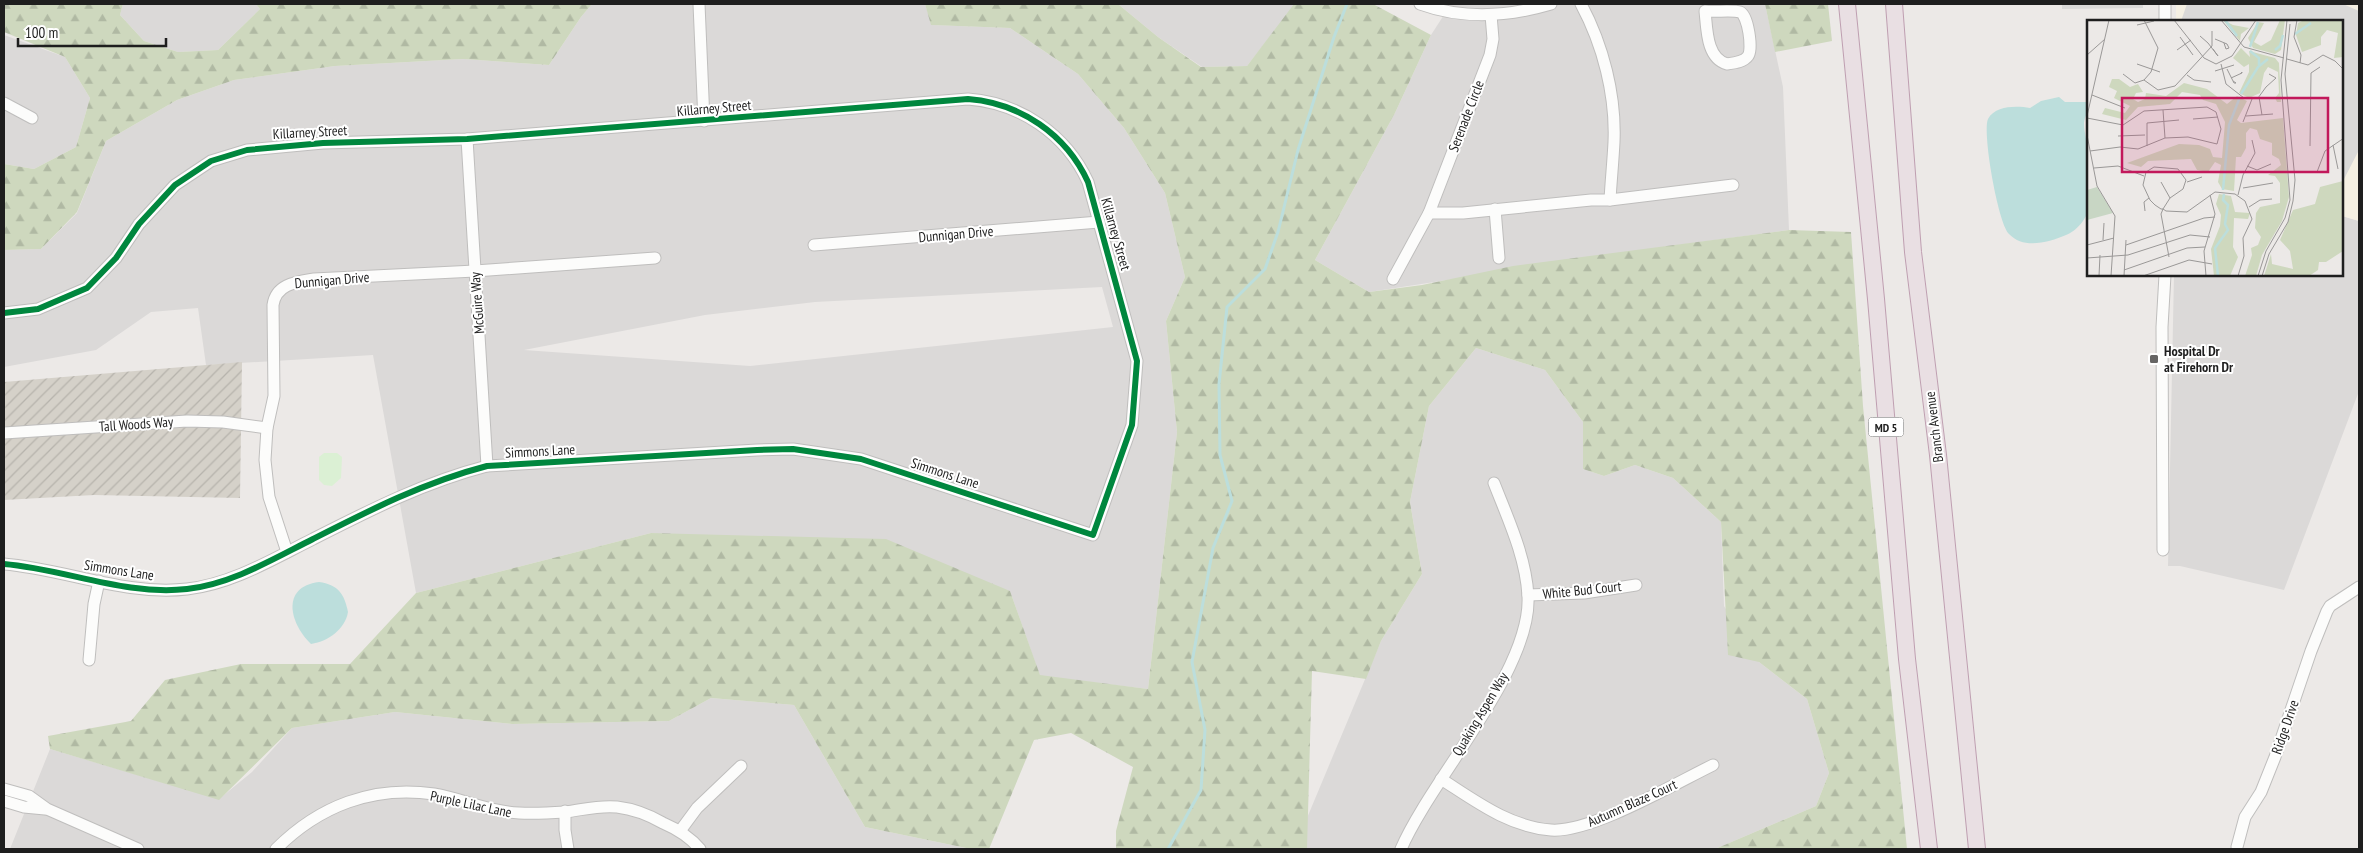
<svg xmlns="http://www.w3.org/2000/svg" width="2363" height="853" viewBox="0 0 2363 853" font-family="'PT Sans Narrow',sans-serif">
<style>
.residential{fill:#dbd9d8;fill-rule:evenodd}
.education{fill:#f5f0e3}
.religious{fill:#dad9d8}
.construction{fill:url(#construction-furrows)}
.forest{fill:url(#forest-firs)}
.park{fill:#dbf0d4}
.water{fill:#bcdedc}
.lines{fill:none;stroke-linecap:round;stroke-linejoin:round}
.stream{stroke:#bcdedc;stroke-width:3}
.minor-casing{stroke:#bfbebd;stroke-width:13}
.highway-casing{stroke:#bf9fb1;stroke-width:18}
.minor{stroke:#fcfcfb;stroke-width:11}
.highway{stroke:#e9dfe3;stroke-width:16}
.cycleway-casing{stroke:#fff;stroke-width:9}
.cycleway{stroke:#00873e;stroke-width:6}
.poi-dot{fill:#666564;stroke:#fff;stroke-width:2}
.labels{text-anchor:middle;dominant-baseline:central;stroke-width:4;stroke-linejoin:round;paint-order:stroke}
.shield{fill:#fff;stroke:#626262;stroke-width:1}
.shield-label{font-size:12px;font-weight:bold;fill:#1e1e1e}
.street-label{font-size:14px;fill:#1e1e1e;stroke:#fff}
.poi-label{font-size:14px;font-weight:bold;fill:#1e1e1e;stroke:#fff;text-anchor:start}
.inset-river{fill:none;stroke:#bcdedc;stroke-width:2.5}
.inset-road{fill:none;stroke:#9a9897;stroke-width:1}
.view{fill:#c2185b;fill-opacity:0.15;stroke:#c2185b;stroke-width:2.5}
.inset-edge{fill:none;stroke:#1e1e1e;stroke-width:2.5}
</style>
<defs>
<pattern id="construction-furrows" width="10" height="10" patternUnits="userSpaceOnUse" patternTransform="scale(1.25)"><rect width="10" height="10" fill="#d5d1c9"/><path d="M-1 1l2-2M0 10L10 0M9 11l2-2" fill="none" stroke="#b6b3ac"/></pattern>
<pattern id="forest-firs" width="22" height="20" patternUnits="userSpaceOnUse" patternTransform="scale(1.25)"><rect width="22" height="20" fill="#ced8be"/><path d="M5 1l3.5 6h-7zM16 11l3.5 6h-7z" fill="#b0b9a3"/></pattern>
</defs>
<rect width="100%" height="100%" fill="#ece9e7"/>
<g class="residential">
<path d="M123 4H256L260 9 218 50 178 52 144 41 120 15Z"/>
<path d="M592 4H925L932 25 1010 28 1078 74 1124 128 1165 193 1185 277 1166 321 1177 432 1148 689 1040 676 1010 591 651 533 416 593 373 355 206 365 198 308 151 312 96 350 4 367V250L41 249 77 213 106 141 177 100 234 80 335 66 463 59 549 65 581 17ZM1102 287 1113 327 750 366 524 350 705 315 815 302Z"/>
<path d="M1118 4H1296L1247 66 1202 67 1158 37Z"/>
<path d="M1451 4H1765L1783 87 1789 230 1656 248 1369 292 1315 260 1395 113 1431 35Z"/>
<path d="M4 35 65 57 90 98 76 147 34 169 4 164Z"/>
<path d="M2342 216 2359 221V391L2284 590 2180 566H2168L2174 275H2342Z"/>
<path d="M1476 348 1545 370 1583 422V469L1604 476 1635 465 1673 478 1721 522 1724 606 1759 662 1807 699 1829 773 1816 806 1715 849H1307V818L1381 641 1422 574 1410 502 1429 406Z"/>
<path d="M711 698 794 705 865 827 971 849H10L50 749 219 799 252 772 292 728 395 712 512 724 669 721Z"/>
</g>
<path class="education" d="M2176 4H2359V221L2342 216V21H2176Z"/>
<g class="religious">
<path d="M2062 4H2143V8L2062 9Z"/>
<path d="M2187 4H2343L2359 11V150L2342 183V21H2181Z"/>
</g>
<path class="construction" d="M242 362 240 498 94 495 4 500V382Z"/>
<g class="forest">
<path d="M4 4H123L120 15 144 41 178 52 218 50 260 9 256 4H592L581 17 549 65 463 59 335 66 234 80 177 100 106 141 77 212 41 249 4 250V164L34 169 76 147 90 98 65 57 4 32Z"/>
<path d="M925 4H1118L1158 37 1201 67 1247 66 1294 4H1373L1431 35 1395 113 1315 260 1369 292 1422 285 1513 266 1789 230 1851 232 1863 406 1907 849H1715L1816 806 1829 773 1807 699 1759 662 1728 655 1721 522 1673 478 1635 465 1604 476 1583 469V422L1545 370 1476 348 1429 406 1410 502 1422 574 1381 641 1366 679 1312 671 1307 849H1116V831L1133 767 1071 733 1034 740 989 849H971L865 827 794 705 711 698 669 721 512 724 395 712 292 728 219 800 50 749 48 736 131 721 165 680 241 664H350L416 593 651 533 886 539 1010 591 1040 675 1148 689 1177 432 1166 321 1185 277 1165 193 1124 128 1078 74 1010 28 931 25Z"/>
<path d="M1765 4H1828L1832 41 1775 52Z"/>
</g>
<path class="park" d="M324 453H337L342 457 341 478 332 486 324 485 319 480V457Z"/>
<g class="water">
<path d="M2059 97 2065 102H2087C2090 110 2085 115 2084 123 2084 134 2088 143 2088 154 2089 171 2088 189 2088 207 2088 219 2076 231 2066 235 2049 242 2024 250 2009 234 1998 223 1982 132 1988 119 1996 105 2017 106 2030 108L2041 101Z"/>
<path d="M319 582C338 585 344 593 348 612 345 629 329 641 311 644 290 624 280 587 319 582Z"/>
</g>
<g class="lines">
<path class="stream" d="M1168 849 1201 790 1205 730 1192 662 1213 548 1232 501 1220 455 1219 384 1227 307 1265 269 1278 232 1298 150 1334 37 1347 4"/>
<defs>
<g id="minor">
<path d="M699 4 704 121"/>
<path d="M1420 4C1464 20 1507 17 1551 4"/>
<path d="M1581 4C1603 45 1616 95 1614 142 1613 162 1611 181 1610 200"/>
<path d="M1705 11C1714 12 1734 10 1740 12 1748 15 1753 49 1748 56 1744 62 1734 63 1727 64 1706 58 1707 28 1705 11Z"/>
<path d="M2165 21V4"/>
<path d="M4 103 32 118"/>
<path d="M467 139 487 466"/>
<path d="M1495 209 1499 258"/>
<path d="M1429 213H1463L1591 200H1610L1733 185"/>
<path d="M814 245 1099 222"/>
<path d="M1393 279 1429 213 1490 55 1493 39 1491 15"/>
<path d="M4 313 38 309 87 288 116 258 139 224 175 185 211 161 247 150 323 143 467 139 968 99C1020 103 1066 134 1088 182L1137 361 1132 425 1093 535 861 459 793 449 757 450 487 466C425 482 370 510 313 539 273 559 232 584 187 589 125 596 65 569 4 564"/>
<path d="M4 433 187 421 223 422 267 428"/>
<path d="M2163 550 2162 327 2165 275"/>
<path d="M287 552 269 497 265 460 267 428 274 396 273 305C276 284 296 282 314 279L475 271 655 258"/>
<path d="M1528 595 1584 593 1636 585"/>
<path d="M89 660 94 604 99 581"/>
<path d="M1441 779C1474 800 1509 827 1551 830 1591 833 1674 784 1713 765"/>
<path d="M4 789 29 796 47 809 138 849"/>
<path d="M4 801 24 807 45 809"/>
<path d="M565 811V830L568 849"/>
<path d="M680 831 697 808 741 766"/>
<path d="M2237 847 2245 817 2261 792 2275 757 2311 651 2327 611 2330 606 2359 587"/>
<path d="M276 849C319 806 373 785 434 794 463 799 490 812 519 813 534 814 550 813 565 812 582 810 599 805 617 807 634 809 649 815 663 823 677 829 690 837 700 849"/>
<path d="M1401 849C1431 779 1532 670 1528 596 1526 557 1508 519 1494 483"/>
</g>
<g id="highway">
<path d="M1847 4 1876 299 1907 659 1929 849"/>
<path d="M1894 4 1913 252 1938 455 1977 849"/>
</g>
</defs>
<use href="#minor" class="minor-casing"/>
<use href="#highway" class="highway-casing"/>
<use href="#minor" class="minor"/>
<use href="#highway" class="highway"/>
<defs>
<path id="cycleway" d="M4 313 38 309 87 288 116 258 139 224 175 185 211 161 247 150 323 143 467 139 968 99C1020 103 1066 134 1088 182L1137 361 1132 425 1093 535 861 459 793 449 757 450 487 466C425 482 370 510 313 539 273 559 232 584 187 589 125 596 65 569 4 564"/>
</defs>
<use href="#cycleway" class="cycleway-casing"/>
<use href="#cycleway" class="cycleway"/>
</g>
<rect class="poi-dot" x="2149" y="354" width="10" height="10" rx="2.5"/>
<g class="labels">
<rect class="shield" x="1868.5" y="417.5" width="35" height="19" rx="4"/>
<g class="shield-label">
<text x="1886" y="427">MD 5</text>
</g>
<g class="street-label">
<text transform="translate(714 108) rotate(-5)">Killarney Street</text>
<text transform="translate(1466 116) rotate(-69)">Serenade Circle</text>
<text transform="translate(310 132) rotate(-3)">Killarney Street</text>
<text transform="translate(956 234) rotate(-5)">Dunnigan Drive</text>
<text transform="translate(1116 234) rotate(74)">Killarney Street</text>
<text transform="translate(332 280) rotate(-5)">Dunnigan Drive</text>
<text transform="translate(477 303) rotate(-94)">McGuire Way</text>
<text transform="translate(136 424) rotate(-4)">Tall Woods Way</text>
<text transform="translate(1934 427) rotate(-97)">Branch Avenue</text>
<text transform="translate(540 451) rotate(-3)">Simmons Lane</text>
<text transform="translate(945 473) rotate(18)">Simmons Lane</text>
<text transform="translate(119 570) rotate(9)">Simmons Lane</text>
<text transform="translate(1582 590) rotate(-6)">White Bud Court</text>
<text transform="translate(1480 714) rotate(-59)">Quaking Aspen Way</text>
<text transform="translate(2285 727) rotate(-71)">Ridge Drive</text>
<text transform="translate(1632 803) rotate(-24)">Autumn Blaze Court</text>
<text transform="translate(471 804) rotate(12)">Purple Lilac Lane</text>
</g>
<g class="poi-label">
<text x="2164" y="351">Hospital Dr<tspan x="2164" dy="16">at Firehorn Dr</tspan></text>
</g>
</g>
<g transform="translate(2087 20)">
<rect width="256" height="256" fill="#ece9e7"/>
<path d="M136 0 146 5 162 8 154 14 153 21ZM193 0H198L194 30 188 34 166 28 161 18 171 2 177 3 167 22 174 26 184 20ZM217 0H256V37L247 38 251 13 240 10 234 17V25L215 32 209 15 211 3ZM154 28 163 37 162 31 188 38 192 43 194 82H190L188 78 192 73 191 52 181 47 177 53 173 73 162 78 152 73 162 52V44L157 47 146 38ZM25 59H32L43 67 51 64 56 72 49 73 46 79 51 82 58 79 59 73 79 76 97 63 120 69 140 84 150 76 160 81 150 100 154 103 196 98 202 177 195 201 175 235 169 256H158L165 235 164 228 171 225 174 217 168 208 169 193 173 187 193 183V163L188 156 181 155 194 145 192 139 185 135V123L173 119 170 110 163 108 159 113V128L154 137H149L147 171 135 169 131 162 134 145 128 142 121 152 110 150 104 139 61 141 54 147 40 143 92 124 112 125 123 129 126 137 135 138 138 102 129 84 116 80 113 75 95 72 83 84 51 87 39 100 15 94 18 88 38 93 43 86 27 78 30 71 22 67ZM256 161V231L239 242H232L231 250 222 256H177L184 234 185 244 206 249 203 231 193 220 206 190 228 184 233 167ZM132 174 144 176 148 192 163 193 161 199 147 198 146 227 151 237 143 256H127L124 229 133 206 134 195 129 184Z" fill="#ced8be"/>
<path d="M10 167 26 193 0 200V170Z" fill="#c8d6c4"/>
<path class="inset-river" d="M138 0 150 16M208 14 224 3M163 27 171 2M188 30 193 26 196 15M163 31 172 38V45M154 74 171 47 181 39M136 170 142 105 153 77M131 256 128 228 141 210 138 204 141 185 136 180 137 174"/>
<path class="inset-road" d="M87 0 117 38 129 44 145 36 169 0M134 0 157 27 197 38M210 0 207 17 214 35 213 43M50 5 67 1M113 16 121 23 131 36 126 29M93 17 106 35M128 19 140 24 142 28 139 29 137 23M90 30 104 20M0 35 18 19M200 39 221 45 236 35 248 41 257 50M50 44 73 52M134 44 139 64 157 78H171L179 67M140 49 147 63H149L146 61M128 51 147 45M36 54 48 63 57 60 64 52 71 28 57 0M100 55 107 60 124 62M144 58 155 53V52L153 54M57 60 71 70 88 66 125 26V11M179 67 189 58 182 54M5 75 38 88M172 77 175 95M76 90 78 118M0 96 22 0M159 96 186 94M0 98 36 105 57 91 120 87 129 92 134 109 130 124 101 117 78 118 51 129 33 127 3 131M106 99 131 97M156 102 165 79M0 115 10 166 28 196 24 256M31 116 58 115M246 125 251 149M60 126V103L92 100M223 126 224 53 233 47M160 146 170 150 184 144M7 148 31 146 57 156M230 152 238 131 257 118M74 162 83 178M100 162 115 157M156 168 186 163M151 175 156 155 168 133 165 120M162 187 173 180 185 179M58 191 57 182 62 178M16 220 17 203M0 225 27 218M39 225 117 198 128 197M82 237 74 194 76 189 83 178 96 169 99 160 91 149 67 147 59 152 56 165 63 180 68 185 74 189H76L79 191 100 192 128 172 148 174 158 181 165 199 156 218 157 236 151 256M0 238 41 235 103 215 123 217M37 250 100 228 118 227M12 256 13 235M37 256 39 220M56 256 102 240 125 244M119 256 117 231 128 194 123 175M171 256 179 231 198 198 203 180 194 60 200 0M175 256 182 234 201 202 206 181 208 160 198 54 203 4"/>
<path class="view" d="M35 78H241V152H35Z"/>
<rect width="256" height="256" class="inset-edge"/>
</g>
<rect width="2363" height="853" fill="none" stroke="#1e1e1e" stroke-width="10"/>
<path d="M18 38v8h148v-8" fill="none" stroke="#1e1e1e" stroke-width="2.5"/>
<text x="25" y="38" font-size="15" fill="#1e1e1e" stroke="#ffffff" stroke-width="4" paint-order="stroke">100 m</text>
</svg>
